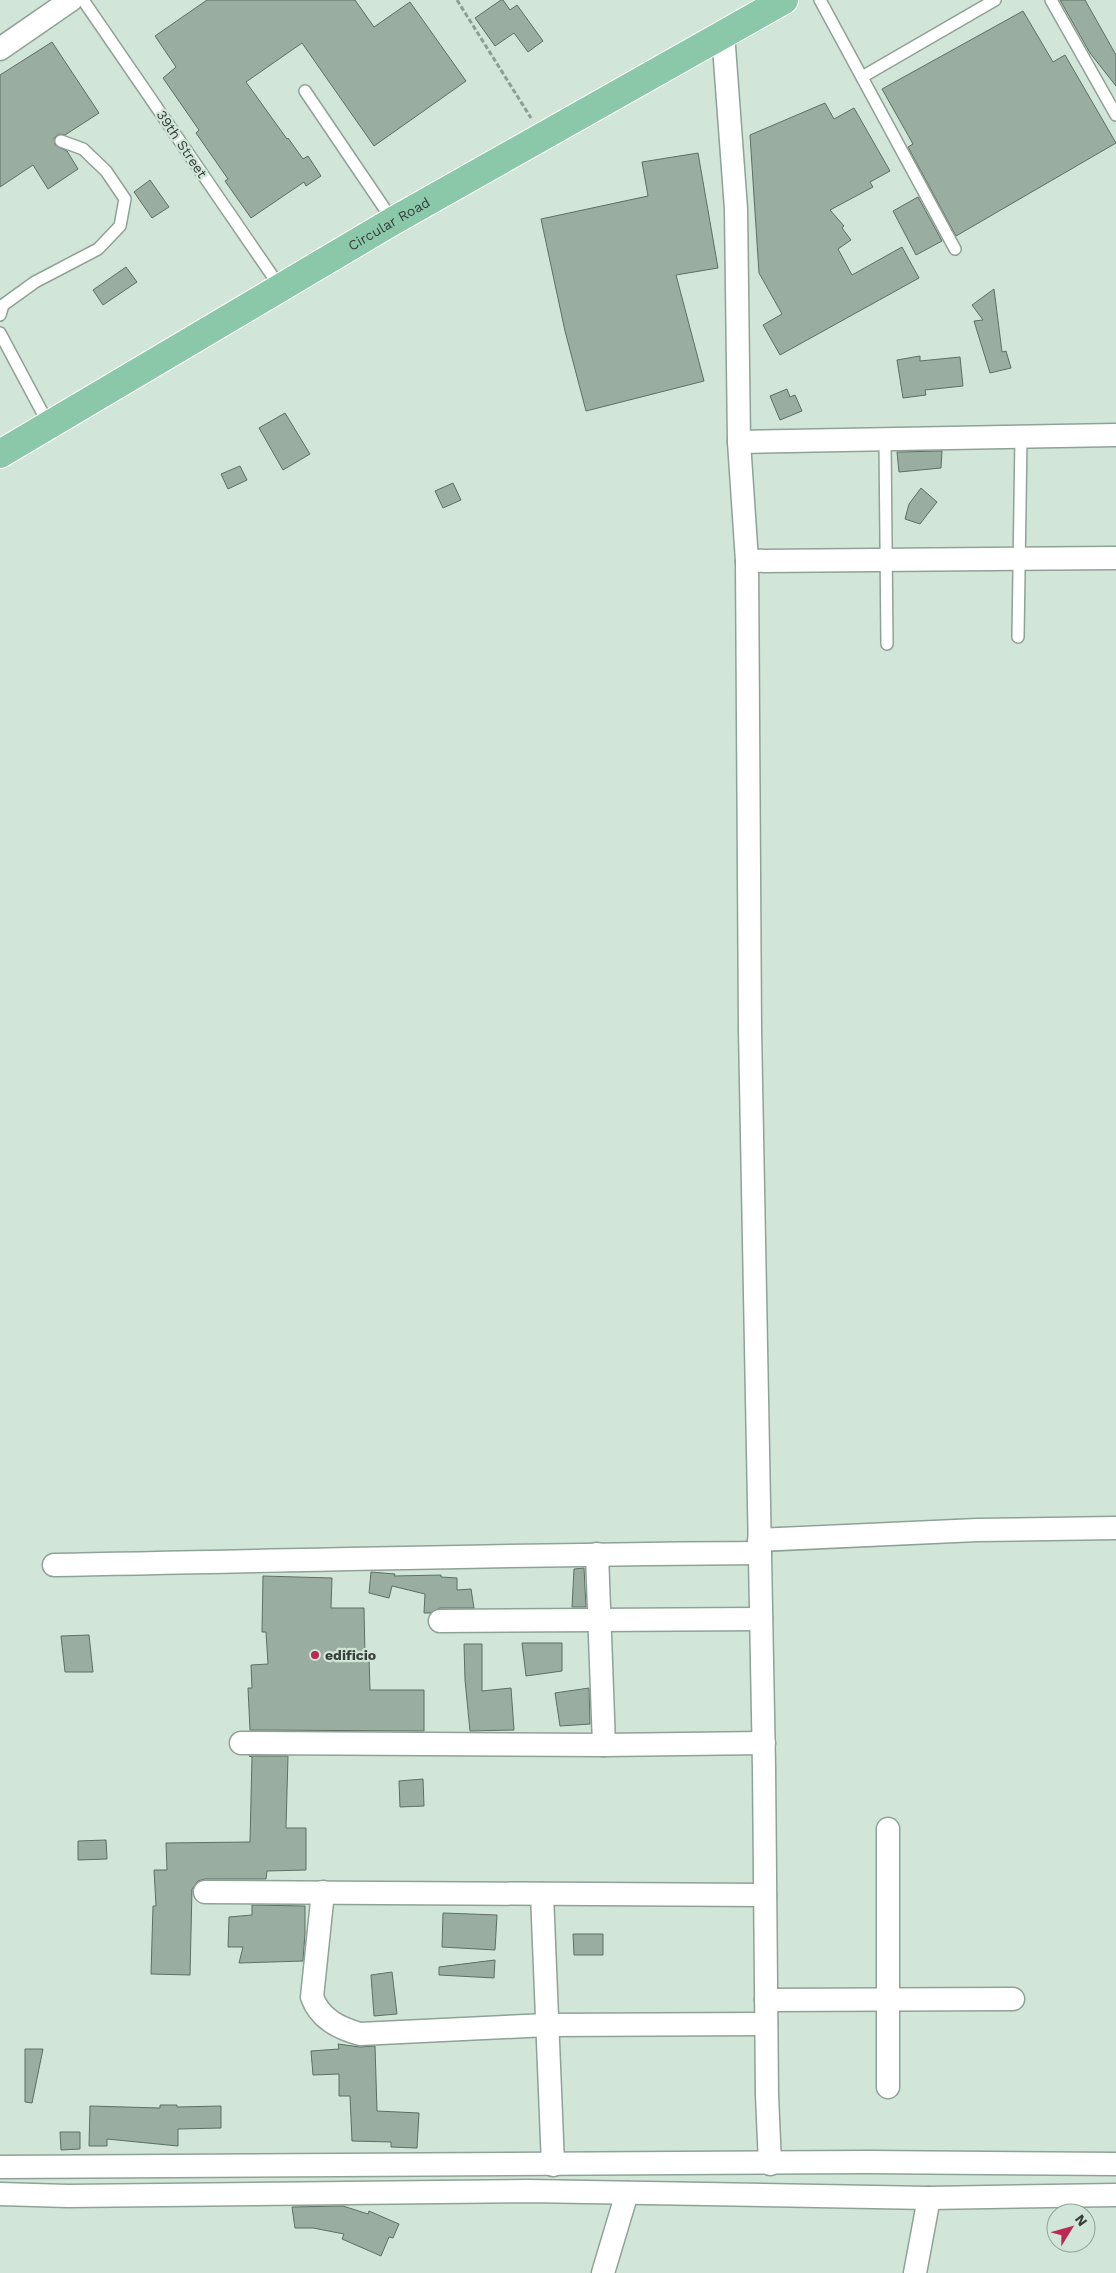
<svg xmlns="http://www.w3.org/2000/svg" width="1116" height="2273" viewBox="0 0 1116 2273" font-family="'Work Sans',sans-serif">
<style>
.building{fill:#9aada1;stroke:#5e6f65}
.lines{fill:none;stroke-linecap:round;stroke-linejoin:round}
.lane-casing{stroke:#8fa297;stroke-width:14}
.street-casing{stroke:#8fa297;stroke-width:25}
.primary-casing{stroke:#fff;stroke-width:30}
.path{stroke:#8f9e94;stroke-width:3;stroke-dasharray:5 2.5;stroke-linecap:butt}
.lane{stroke:#fff;stroke-width:11}
.street{stroke:#fff;stroke-width:22}
.primary{stroke:#8bc8aa;stroke-width:28}
.poi-dot{fill:#ba2a55;stroke:#d1e5d8;stroke-width:2}
.labels{text-anchor:middle;dominant-baseline:central;stroke-width:4.5;stroke-linejoin:round;paint-order:stroke}
.street-label{font-size:14px;fill:#373f3a;stroke:#d1e5d8}
.poi-label{font-size:14px;font-weight:bold;fill:#373f3a;stroke:#d1e5d8;text-anchor:start}
</style>
<rect width="100%" height="100%" fill="#d1e5d8"/>
<g class="building">
<path d="M207 0H355L374 27 410 2 466 81 374 146 302 43 246 82 287 139 288 138 303 159 308 156 321 176 306 186 304 182 251 218 225 181 228 179 196 133 199 130 163 78 176 67 155 36Z"/>
<path d="M501 0H503L510 10 517 5 543 41 528 52 514 33 495 46 475 18Z"/>
<path d="M1060 0H1085L1116 55V86L1090 53Z"/>
<path d="M1023 11 1053 62 1065 55 1116 143 956 236 908 147 913 144 882 89Z"/>
<path d="M52 42 99 113 65 135 59 134 54 138 55 145 67 151 78 169 48 189 33 165 0 187V75Z"/>
<path d="M825 103 834 119 854 108 890 171 870 182 873 187 830 210 844 226 842 228 851 240 838 249 852 275 902 247 919 278 780 355 763 325 782 314 759 273 750 135Z"/>
<path d="M698 153 718 268 676 275 704 381 586 411 565 331 541 219 648 196 642 162Z"/>
<path d="M150 180 169 207 152 218 134 192Z"/>
<path d="M918 197 942 241 916 255 893 211Z"/>
<path d="M126 267 137 282 103 305 93 290Z"/>
<path d="M994 289 1002 352 1006 351 1011 368 990 373 974 321 983 320 972 305Z"/>
<path d="M920 356V361L960 357 963 386 925 390 926 395 903 398 897 360Z"/>
<path d="M787 389 790 397 795 395 802 411 780 420 770 396Z"/>
<path d="M285 413 310 454 283 470 259 428Z"/>
<path d="M942 451 941 468 899 472 897 452Z"/>
<path d="M240 466 247 480 228 489 221 474Z"/>
<path d="M453 483 461 500 443 508 435 491Z"/>
<path d="M921 488 937 502 920 524 905 519 909 504Z"/>
<path d="M584 1568 586 1607H572L574 1569Z"/>
<path d="M371 1572 395 1574 394 1576 441 1575V1577L457 1578V1590L471 1589 474 1608H440L430 1613H424L425 1594 392 1586 389 1598 369 1593Z"/>
<path d="M263 1576 332 1578 331 1608H364L365 1657H369L370 1690H424V1731L250 1730 248 1688H252L251 1665 268 1664 266 1632H262Z"/>
<path d="M89 1635 93 1672H65L61 1636Z"/>
<path d="M522 1643H562V1671L526 1676Z"/>
<path d="M464 1644H482V1691L511 1688 514 1730 470 1731 465 1680Z"/>
<path d="M589 1688 590 1724 560 1726 555 1693Z"/>
<path d="M249 1756H288L286 1828H306V1870L267 1871 266 1879H205L198 1881 192 1889 190 1975 151 1974 153 1906H156L154 1870H167L166 1843 250 1842 252 1757Z"/>
<path d="M423 1779 424 1806 400 1807 399 1781Z"/>
<path d="M106 1840 107 1859 78 1860V1841Z"/>
<path d="M252 1905 305 1906V1933L303 1961 239 1963 243 1947H228L229 1917 252 1915Z"/>
<path d="M443 1913 497 1915 495 1950 442 1947Z"/>
<path d="M573 1934H603V1955H574Z"/>
<path d="M495 1960 494 1978 439 1975V1967Z"/>
<path d="M392 1972 397 2014 374 2016 371 1975Z"/>
<path d="M338 2044 360 2047 375 2046 377 2111 419 2113 417 2148 391 2147V2142L352 2141 350 2096H339V2074L313 2075 311 2051 339 2049Z"/>
<path d="M25 2049H43L32 2103 25 2102Z"/>
<path d="M160 2105H177V2107L221 2106V2128L178 2129V2146L107 2139V2146H89L90 2106 160 2108Z"/>
<path d="M60 2132H80V2149L61 2150Z"/>
<path d="M343 2206 368 2214 369 2211 399 2224 393 2238 389 2237 381 2256 342 2239 344 2234 313 2228H295L292 2207Z"/>
</g>
<g class="lines">
<defs>
<g id="lane">
<path d="M83 0 280 287"/>
<path d="M820 0 955 249"/>
<path d="M1051 0 1116 115"/>
<path d="M862 77 995 0"/>
<path d="M305 91 393 221"/>
<path d="M0 315 3 305 35 282 98 249 120 226 125 199 106 171 83 149 61 141"/>
<path d="M0 333 49 425"/>
<path d="M885 440 887 644"/>
<path d="M1018 637 1021 437"/>
</g>
<g id="street">
<path d="M723 33 736 209 739 442 747 561 750 1030 764 1767 767 2095 770 2164"/>
<path d="M0 49 71 0"/>
<path d="M739 442 1116 435"/>
<path d="M747 561 1116 558"/>
<path d="M759 1540 977 1530 1116 1528"/>
<path d="M597 1554 604 1745"/>
<path d="M54 1565C289 1561 524 1554 760 1553"/>
<path d="M440 1621 761 1619"/>
<path d="M241 1743 604 1745 764 1743"/>
<path d="M205 1892 765 1895"/>
<path d="M323 1892 312 1997C320 2019 339 2028 360 2034L547 2025 766 2024"/>
<path d="M542 1894 553 2165"/>
<path d="M766 2000 1013 1999"/>
<path d="M888 2087V1829"/>
<path d="M0 2167 868 2162 1116 2164"/>
<path d="M0 2194 68 2196 528 2191 929 2198 1116 2195"/>
<path d="M603 2273 627 2193"/>
<path d="M915 2273 929 2198"/>
</g>
<g id="primary">
<path id="s1" d="M0 454 393 221 784 0"/>
</g>
</defs>
<use href="#lane" class="lane-casing"/>
<use href="#street" class="street-casing"/>
<use href="#primary" class="primary-casing"/>
<path class="path" d="M457 0 531 118"/>
<use href="#lane" class="lane"/>
<use href="#street" class="street"/>
<use href="#primary" class="primary"/>
</g>
<circle class="poi-dot" cx="315" cy="1655" r="5"/>
<g class="labels">
<g class="street-label">
<text transform="translate(182 144) rotate(56)">39th Street</text>
<text stroke="none"><textPath href="#s1" startOffset="452">Circular Road</textPath></text>
</g>
<g class="poi-label">
<text x="325" y="1655">edificio</text>
</g>
</g>
<g transform="translate(1071 2228) rotate(53)"><circle r="24" fill="#d1e5d8" stroke="#93a399"/>
<path d="M0-4L9 19L0 12L-9 19Z" fill="#ba2a55"/>
<text y="-8" font-size="14" font-weight="bold" text-anchor="middle" fill="#373f3a">N</text>
</g>
</svg>
